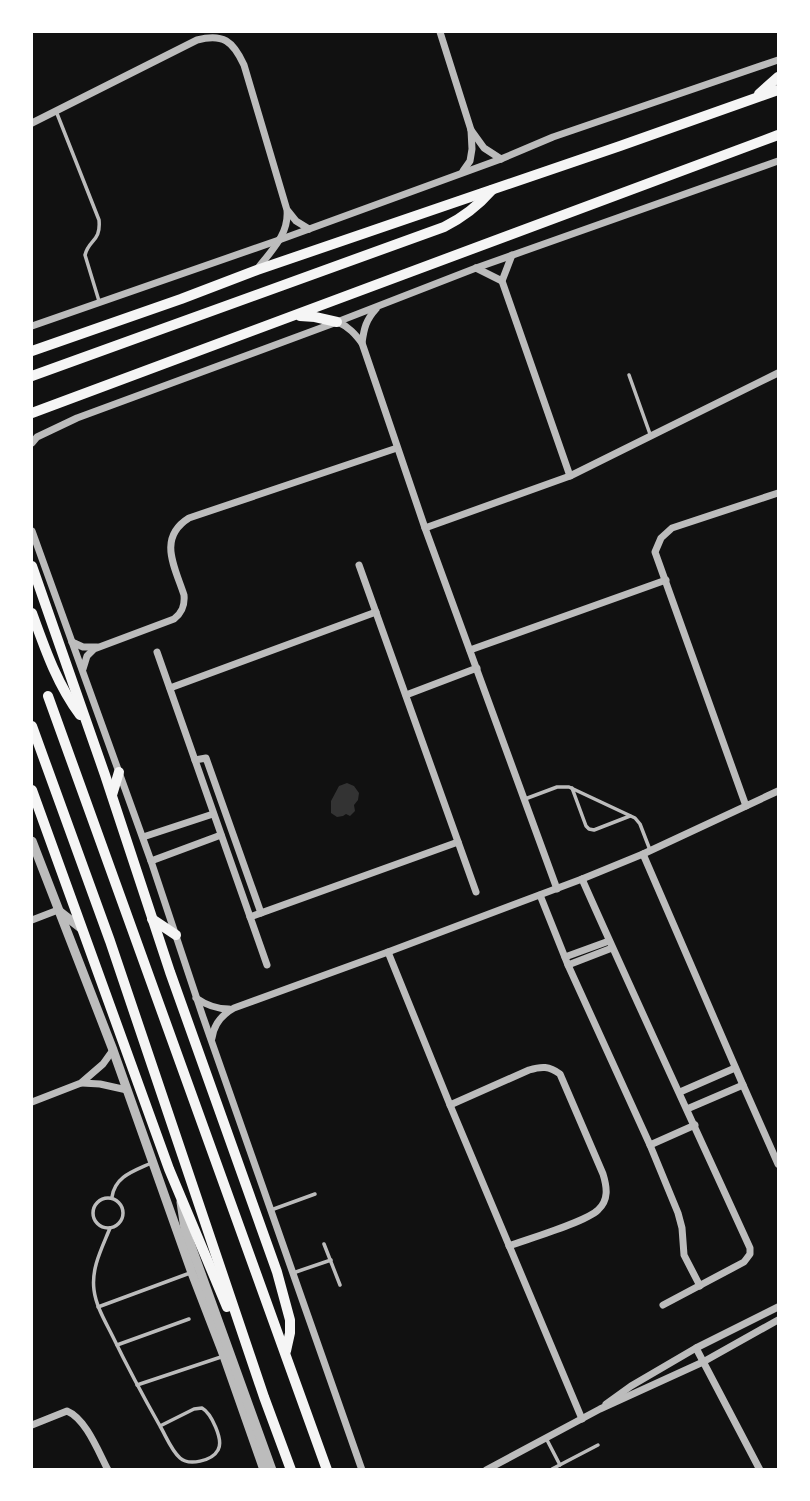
<svg xmlns="http://www.w3.org/2000/svg" width="810" height="1501" viewBox="0 0 810 1501" font-family="Figtree,sans-serif">
<style>
.water{fill:#333}
.lines{fill:none;stroke-linecap:round;stroke-linejoin:round}
.service{stroke:#bcbcbc;stroke-width:3.5}
.minor{stroke:#bcbcbc;stroke-width:7}
.tertiary{stroke:#bcbcbc;stroke-width:9}
.primary{stroke:#f5f5f5;stroke-width:10}
</style>
<rect width="100%" height="100%" fill="#111"/>
<path class="water" d="M347 783 354 786 359 793 358 800 354 805 355 811 350 816 346 814 343 816 337 817 331 813V801L339 786Z"/>
<g class="lines">
<g class="service">
<path d="M56 111 99 220C101 242 89 239 85 255L99 301"/>
<path d="M629 375 650 434"/>
<path d="M572 788 586 826 589 829 594 830 630 816"/>
<path d="M525 799 557 787H569L635 818 640 824 650 850"/>
<path d="M112 1197C115 1176 134 1171 151 1163"/>
<circle cx="108" cy="1213" r="15"/>
<path d="M271 1210 315 1194"/>
<path d="M110 1228C102 1248 91 1268 94 1290 96 1306 105 1321 112 1335 127 1366 143 1396 160 1426 166 1436 171 1450 180 1458 189 1466 212 1461 218 1450 224 1440 211 1413 202 1408L194 1409 160 1426"/>
<path d="M324 1244 340 1285"/>
<path d="M293 1273 331 1260"/>
<path d="M98 1307 190 1273"/>
<path d="M117 1345 189 1319"/>
<path d="M137 1385 224 1356"/>
<path d="M547 1440 560 1465"/>
<path d="M552 1469 598 1445"/>
<path d="M406 1470H410"/>
</g>
<g class="minor">
<path d="M440 32 471 130 472 149 470 161 463 171"/>
<path d="M32 123 197 40C223 33 233 41 244 65L287 210C289 234 272 250 258 268"/>
<path d="M471 130 484 148 501 159"/>
<path d="M288 211 296 221 309 229"/>
<path d="M512 255 502 281 570 476"/>
<path d="M476 268 502 281"/>
<path d="M338 322C349 327 355 334 362 343L425 528 557 889"/>
<path d="M32 326 279 240 501 159 553 137 778 60"/>
<path d="M362 343C364 328 366 320 376 309"/>
<path d="M32 443 37 437 77 418 337 322 476 268 778 161"/>
<path d="M425 528 570 476 778 373"/>
<path d="M32 531 151 861 203 1017 362 1470"/>
<path d="M359 565 476 892"/>
<path d="M72 642 83 647H97"/>
<path d="M470 650 666 580"/>
<path d="M157 652 267 965"/>
<path d="M83 669 87 656 94 649 174 619C182 613 185 606 184 595 175 567 157 538 189 518L397 448"/>
<path d="M170 688 376 612"/>
<path d="M406 695 477 668"/>
<path d="M195 760 206 758 261 913"/>
<path d="M746 806 655 552 661 538 672 528 778 493"/>
<path d="M143 837 213 814"/>
<path d="M643 854 743 1085 778 1164"/>
<path d="M151 861 221 835"/>
<path d="M582 879C637 1003 694 1125 750 1248V1254L744 1262 663 1305"/>
<path d="M540 895 568 965 650 1145 678 1213 682 1228 684 1255 700 1286"/>
<path d="M250 917 458 842"/>
<path d="M32 920 58 910"/>
<path d="M388 952 450 1105 582 1419"/>
<path d="M565 957 609 941"/>
<path d="M568 965 612 948"/>
<path d="M196 998C206 1005 217 1009 229 1009"/>
<path d="M212 1038C214 1024 221 1015 234 1008L388 952 582 879 643 854 778 791"/>
<path d="M82 1083 100 1084 127 1090"/>
<path d="M680 1092 735 1068"/>
<path d="M32 1102 81 1083 103 1064 113 1050"/>
<path d="M450 1105 529 1070C542 1066 549 1066 560 1074L603 1174C607 1187 609 1200 598 1210 586 1222 528 1239 509 1246"/>
<path d="M687 1109 743 1085"/>
<path d="M650 1145 695 1125"/>
<path d="M696 1348 760 1470"/>
<path d="M606 1404 631 1386 696 1348 778 1307"/>
<path d="M32 1425 67 1411C86 1419 98 1451 108 1470"/>
<path d="M486 1470 600 1409 703 1362 778 1320"/>
</g>
<g class="tertiary">
<path d="M32 841 113 1050 192 1273 224 1356 264 1470"/>
<path d="M59 911 82 929"/>
<path d="M181 1202 185 1229 272 1470"/>
</g>
<g class="primary">
<path d="M759 94 778 77"/>
<path d="M300 316 315 317 337 322"/>
<path d="M32 351 181 299 257 270 620 146 778 90"/>
<path d="M32 376 444 227C462 218 478 206 492 190"/>
<path d="M32 413 778 135"/>
<path d="M32 566 105 775 170 972 277 1272 290 1320V1333L286 1351"/>
<path d="M32 613C45 649 57 684 80 715"/>
<path d="M48 696 327 1470"/>
<path d="M32 726 110 941 264 1397 291 1470"/>
<path d="M32 790 169 1169 227 1307"/>
<path d="M112 795 119 772"/>
<path d="M152 919 176 935"/>
</g>
</g>
<rect width="810" height="1501" fill="none" stroke="#ffffff" stroke-width="66"/>
</svg>
